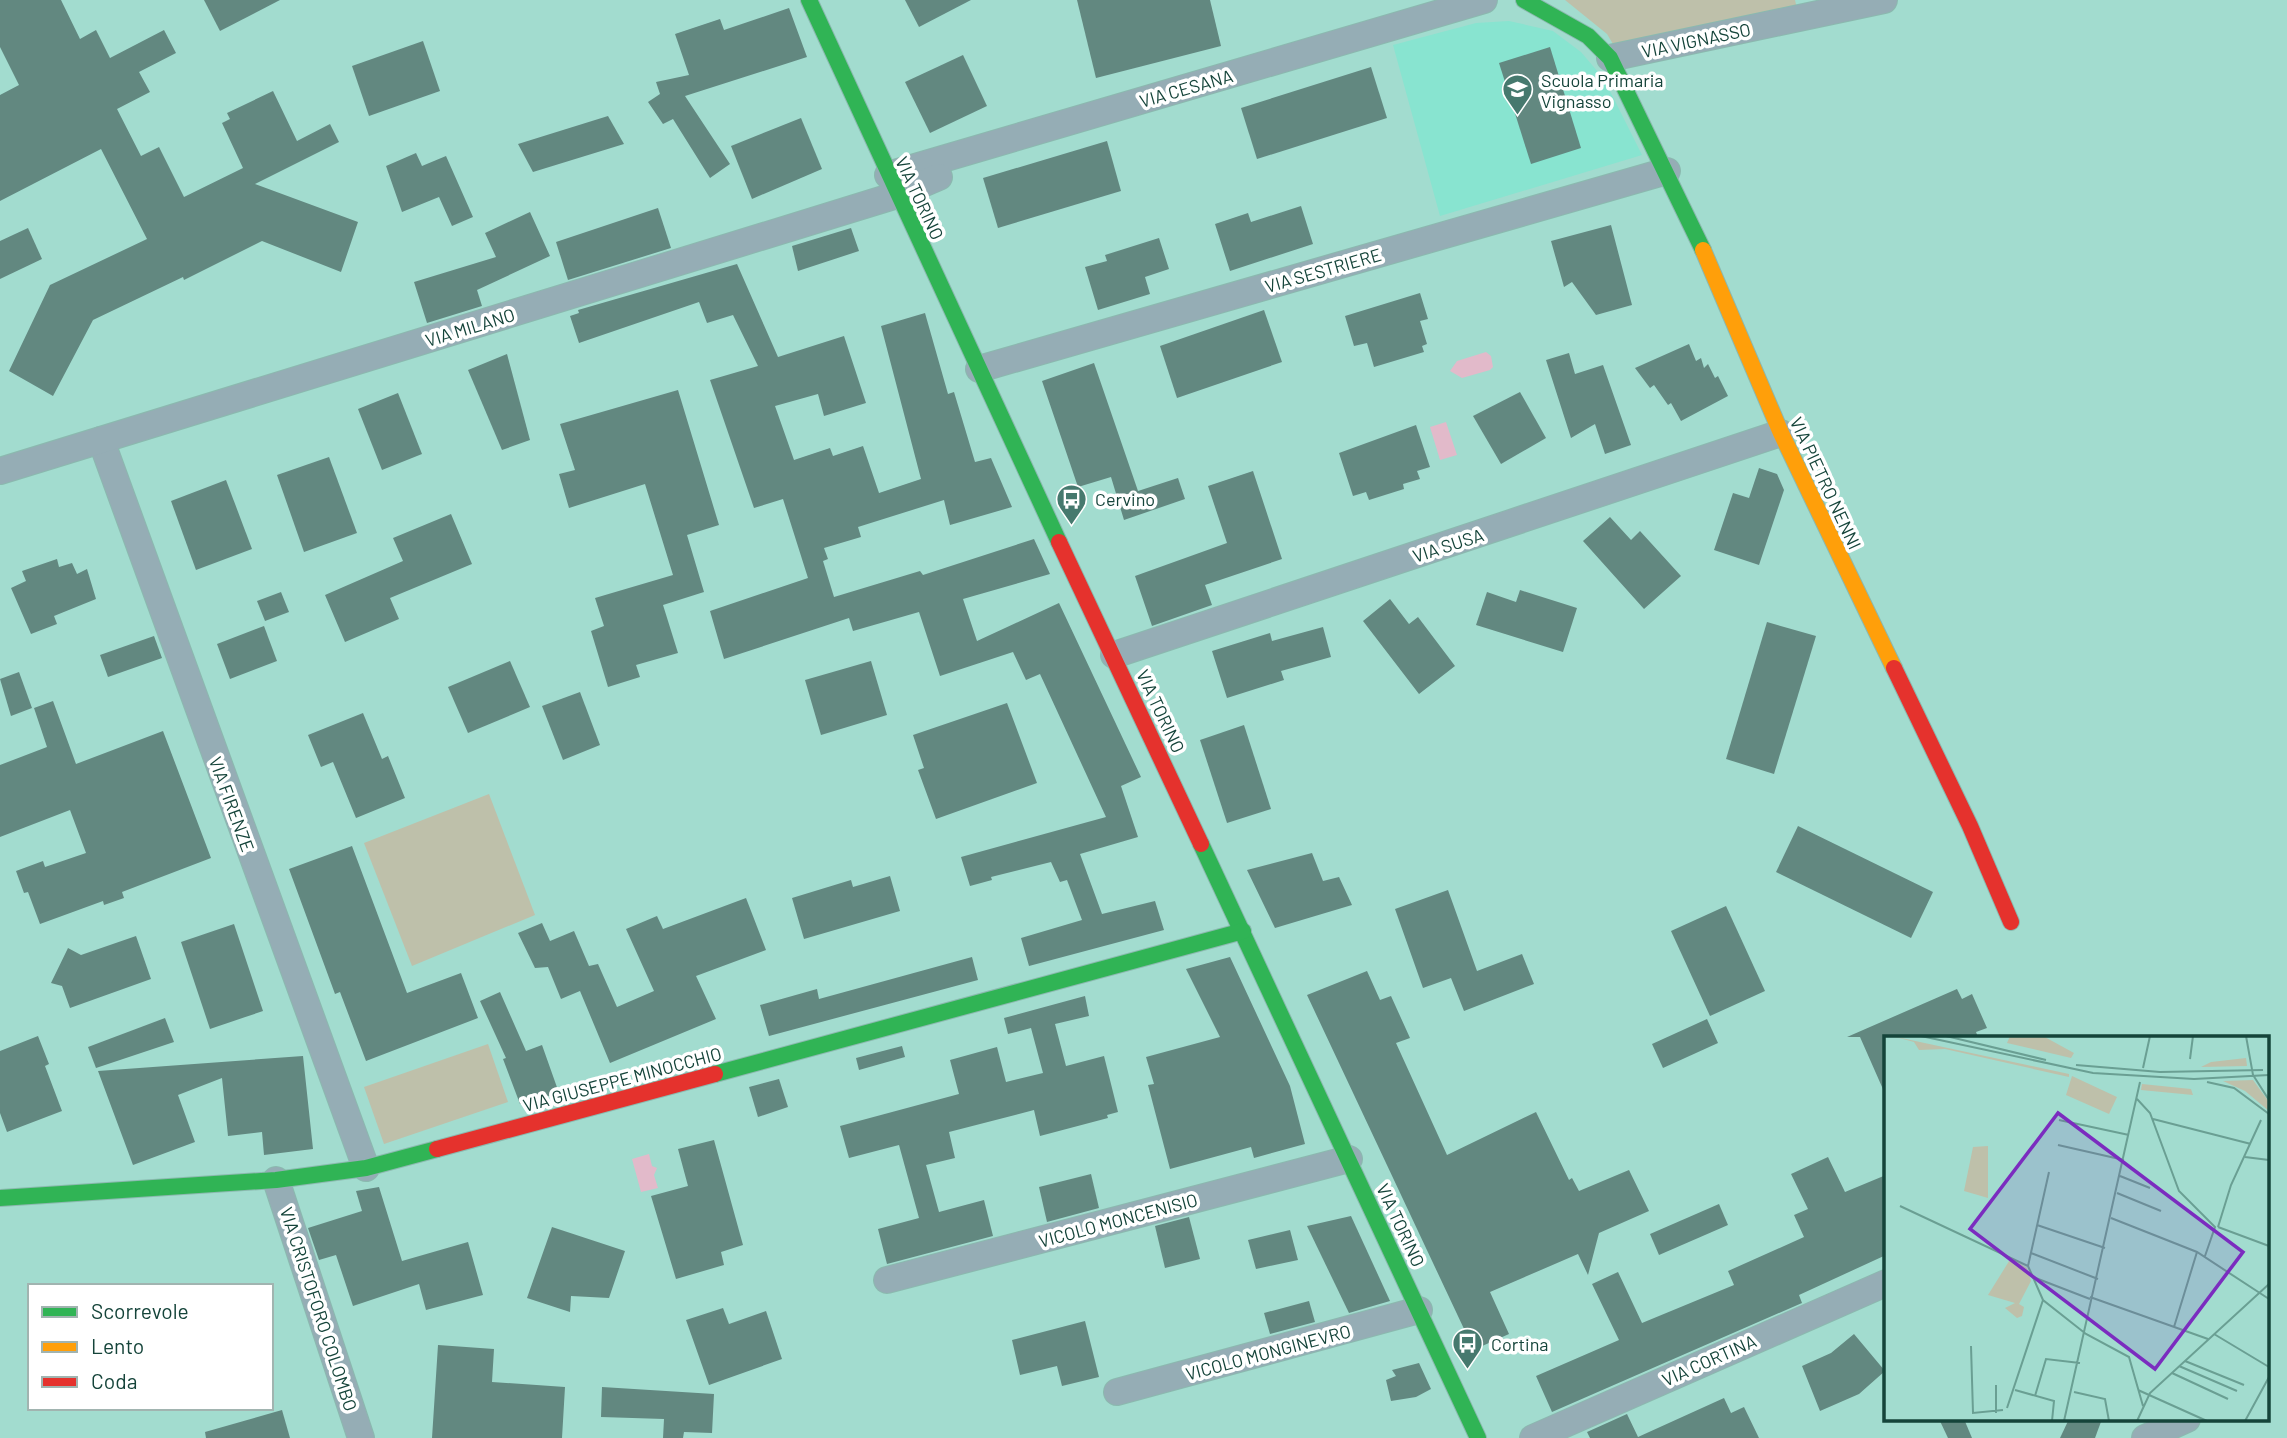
<svg xmlns="http://www.w3.org/2000/svg" width="2287" height="1438" viewBox="0 0 2287 1438" font-family="Barlow,sans-serif">
<style>
.built{fill:#88e4d0}
.green{fill:#bec0aa}
.water{fill:#e2baca}
.building{fill:#628880}
.lines{fill:none;stroke-linecap:round;stroke-linejoin:round}
.street-casing{stroke:#8bb9af;stroke-width:28}
.fast-casing{stroke:#8bb9af;stroke-width:18}
.slow-casing{stroke:#8bb9af;stroke-width:18}
.jam-casing{stroke:#8bb9af;stroke-width:18}
.street{stroke:#95adb5;stroke-width:26}
.fast{stroke:#30b455;stroke-width:16}
.slow{stroke:#ff9f0a;stroke-width:16}
.jam{stroke:#e5322d;stroke-width:16}
.labels{text-anchor:middle;dominant-baseline:central;stroke-width:7;stroke-linejoin:round;paint-order:stroke}
.street-label{font-size:18px;fill:#15443a;stroke:#fff}
.poi-label{font-size:18px;fill:#15443a;stroke:#fff;text-anchor:start}
.inset-road{fill:none;stroke:#6a9f93;stroke-width:2}
.view{fill:#7b2cbf;fill-opacity:0.15;stroke:#7b2cbf;stroke-width:3.5}
.inset-edge{fill:none;stroke:#15443a;stroke-width:3.5}
</style>
<rect width="100%" height="100%" fill="#a2dccf"/>
<path class="built" d="M1509 21 1553 31 1581 52 1604 79 1642 155 1440 216 1393 45 1476 23Z"/>
<g class="green">
<path d="M1565 0H1795L1798 13 1616 49 1607 34Z"/>
<path d="M489 794 535 915 412 966 364 843Z"/>
<path d="M488 1044 508 1102 384 1144 364 1087Z"/>
</g>
<g class="water">
<path d="M1486 352 1491 356 1493 367 1490 370 1462 378 1450 371 1457 361Z"/>
<path d="M1446 422 1457 455 1440 460 1430 427Z"/>
<path d="M649 1154 652 1166 657 1168 654 1175 658 1188 641 1192 632 1159Z"/>
</g>
<g class="building">
<path d="M0 0H61L80 39 96 30 110 58 164 30 176 53 139 72 150 92 117 109 141 156 159 147 184 197 243 168 222 123 230 119 227 113 273 91 297 141 330 124 339 142 255 184 358 222 341 272 262 241 184 280 183 277 93 320 53 396 9 371 50 285 147 239 101 149 0 201V95L19 85 0 47Z"/>
<path d="M204 0H280L220 31Z"/>
<path d="M905 0H971L919 27Z"/>
<path d="M1077 0H1210L1221 46 1096 78Z"/>
<path d="M789 8 807 57 685 96 730 164 710 178 673 119 663 124 648 102 660 94 656 82 689 75 675 34 720 19 724 30Z"/>
<path d="M423 41 440 91 369 116 352 66Z"/>
<path d="M1550 47 1581 148 1531 164 1499 63Z"/>
<path d="M963 55 987 106 930 133 905 82Z"/>
<path d="M1371 67 1387 118 1257 159 1241 108Z"/>
<path d="M608 116 624 144 533 172 518 144Z"/>
<path d="M801 118 822 169 752 199 731 146Z"/>
<path d="M1107 141 1121 191 998 228 983 178Z"/>
<path d="M416 153 422 166 446 156 473 217 452 226 439 197 402 212 386 166Z"/>
<path d="M1301 206 1313 244 1230 271 1215 224 1248 213 1251 222Z"/>
<path d="M658 208 671 248 568 280 556 242Z"/>
<path d="M530 212 550 256 477 290 482 306 427 323 414 282 496 257 485 233Z"/>
<path d="M1611 225 1632 305 1596 315 1572 282 1564 287 1551 241Z"/>
<path d="M28 228 42 259 0 279V241Z"/>
<path d="M851 228 859 251 798 271 792 246Z"/>
<path d="M1159 238 1169 269 1145 277 1150 294 1098 310 1085 267 1107 261 1105 255Z"/>
<path d="M737 264 778 357 844 336 866 403 824 416 818 394 775 406 794 460 830 448 833 456 863 446 879 493 921 479 881 326 925 313 948 394 954 392 975 462 991 458 1012 507 950 525 944 500 858 527 861 537 824 548 828 559 823 561 834 597 920 571 923 575 1034 539 1050 574 963 599 977 641 1059 603 1141 777 1121 786 1138 837 1080 854 1102 914 1155 901 1164 930 1029 966 1021 938 1082 920 1067 880 1060 882 1051 862 991 877 992 880 970 886 961 857 1106 817 1040 674 1026 680 1013 652 940 676 919 612 853 631 849 618 724 659 710 611 808 578 783 499 754 508 710 380 758 366 733 315 707 323 699 302 579 343 570 316 579 313 578 310Z"/>
<path d="M1420 293 1428 319 1420 321 1427 344 1422 346 1424 352 1374 367 1367 343 1354 346 1345 316Z"/>
<path d="M1264 310 1282 362 1177 398 1160 346Z"/>
<path d="M1689 344 1696 361 1701 358 1704 368 1708 364 1715 378 1718 376 1728 396 1681 421 1671 403 1668 405 1654 385 1650 388 1635 368Z"/>
<path d="M1569 353 1575 374 1603 365 1631 445 1605 454 1595 424 1571 438 1546 360Z"/>
<path d="M507 354 530 440 502 450 468 370Z"/>
<path d="M1094 363 1138 491 1178 478 1185 499 1124 520 1111 477 1078 487 1042 381Z"/>
<path d="M678 390 719 525 687 535 704 592 663 605 678 653 636 665 640 677 608 687 591 631 604 626 595 598 673 575 645 484 569 508 559 474 575 470 560 424Z"/>
<path d="M1520 392 1546 438 1501 464 1473 416Z"/>
<path d="M398 393 422 454 382 470 358 409Z"/>
<path d="M1416 425 1430 467 1417 471 1420 479 1403 484 1404 489 1369 500 1366 492 1353 496 1339 453Z"/>
<path d="M329 457 357 533 304 552 277 475Z"/>
<path d="M1759 468 1777 474 1784 490 1759 565 1714 550 1733 493 1749 498Z"/>
<path d="M1253 471 1282 559 1205 585 1212 605 1152 626 1135 576 1227 543 1208 486Z"/>
<path d="M226 480 252 549 196 570 171 501Z"/>
<path d="M451 514 472 564 390 598 399 619 345 642 325 595 403 561 393 538Z"/>
<path d="M1610 517 1631 540 1640 531 1681 576 1644 609 1583 541Z"/>
<path d="M57 559 59 567 72 563 77 574 87 569 96 599 54 616 57 624 31 634 11 588 26 581 22 571Z"/>
<path d="M1520 590 1577 608 1563 652 1476 625 1487 592 1516 602Z"/>
<path d="M281 592 289 612 265 621 257 601Z"/>
<path d="M1390 599 1409 624 1418 617 1455 666 1419 694 1363 621Z"/>
<path d="M1767 622 1816 636 1774 774 1726 759Z"/>
<path d="M264 626 277 661 230 679 217 644Z"/>
<path d="M1323 627 1331 657 1281 671 1284 680 1227 698 1212 651 1270 633 1272 641Z"/>
<path d="M154 636 162 658 108 677 100 655Z"/>
<path d="M510 661 530 707 468 733 448 687Z"/>
<path d="M871 661 887 715 821 735 805 680Z"/>
<path d="M19 672 32 708 11 716 0 679Z"/>
<path d="M580 692 600 745 563 760 542 706Z"/>
<path d="M53 701 76 764 163 731 211 858 122 892 124 898 104 905 103 901 40 924 28 892 24 893 16 871 43 861 45 867 86 853 70 810 0 837V765L47 747 34 708Z"/>
<path d="M1007 703 1037 783 936 819 918 770 924 768 913 735Z"/>
<path d="M363 713 382 759 388 756 405 798 356 818 333 762 321 767 308 735Z"/>
<path d="M1244 725 1271 809 1227 823 1200 740Z"/>
<path d="M1798 826 1933 892 1911 938 1776 872Z"/>
<path d="M352 846 407 993 461 973 478 1018 366 1061 340 992 335 994 289 869Z"/>
<path d="M1312 853 1323 881 1339 877 1352 905 1275 928 1247 870Z"/>
<path d="M890 876 900 911 804 939 792 898 851 880 853 887Z"/>
<path d="M1448 890 1477 971 1522 954 1534 984 1464 1011 1451 978 1423 988 1395 909Z"/>
<path d="M746 898 766 950 696 976 716 1019 610 1063 580 991 561 999 548 967 535 968 518 933 542 923 550 941 574 931 589 966 598 964 617 1007 654 991 626 929 657 916 663 929Z"/>
<path d="M1726 906 1765 991 1710 1016 1671 931Z"/>
<path d="M234 924 263 1011 210 1029 181 942Z"/>
<path d="M136 936 151 979 70 1008 62 986 51 983 68 948 81 955Z"/>
<path d="M972 957 978 980 769 1036 760 1005 817 989 819 999Z"/>
<path d="M1230 957 1290 1086 1305 1144 1254 1158 1251 1147 1170 1169 1148 1085 1154 1084 1146 1057 1220 1037 1186 969Z"/>
<path d="M1367 971 1380 1000 1391 996 1410 1038 1396 1043 1447 1155 1536 1112 1569 1180 1572 1178 1579 1191 1629 1170 1649 1211 1599 1233 1588 1275 1578 1254 1490 1292 1509 1334 1471 1351 1462 1332 1465 1331 1307 995Z"/>
<path d="M1957 989 1962 999 1972 994 1987 1028 1976 1032 1978 1037H1886V1096L1860 1037H1847Z"/>
<path d="M500 992 526 1051 542 1045 559 1093 520 1104 503 1059 506 1058 480 1001Z"/>
<path d="M1085 996 1089 1016 1055 1024 1066 1066 1104 1056 1118 1112 1107 1115 1108 1118 1040 1136 1034 1110 949 1132 955 1158 926 1165 939 1212 984 1200 993 1236 887 1264 878 1229 919 1218 899 1145 849 1158 840 1126 959 1094 950 1060 997 1047 1006 1082 1043 1073 1031 1028 1008 1034 1004 1018Z"/>
<path d="M165 1018 174 1042 96 1068 88 1047Z"/>
<path d="M1707 1019 1718 1043 1663 1068 1652 1044Z"/>
<path d="M38 1036 49 1064 45 1066 62 1111 7 1132 0 1113V1051Z"/>
<path d="M902 1046 905 1057 859 1070 856 1058Z"/>
<path d="M303 1056 313 1149 264 1155 262 1132 228 1136 222 1078 178 1095 195 1142 133 1165 98 1071Z"/>
<path d="M779 1079 788 1107 758 1117 749 1087Z"/>
<path d="M714 1140 743 1245 721 1252 724 1265 676 1279 651 1196 688 1186 678 1149Z"/>
<path d="M1828 1157 1845 1192 1886 1175V1255L1799 1295 1802 1303 1552 1412 1536 1376 1619 1340 1592 1284 1618 1272 1642 1323 1734 1285 1728 1271 1804 1237 1794 1215 1808 1209 1791 1174Z"/>
<path d="M1091 1174 1099 1208 1047 1222 1039 1187Z"/>
<path d="M379 1187 402 1261 468 1242 483 1295 426 1310 419 1284 353 1306 336 1255 319 1260 308 1228 362 1211 356 1191Z"/>
<path d="M1719 1204 1728 1225 1659 1255 1650 1234Z"/>
<path d="M1351 1216 1390 1301 1349 1313 1307 1226Z"/>
<path d="M1189 1217 1200 1259 1165 1268 1155 1226Z"/>
<path d="M552 1227 625 1251 609 1298 571 1296 570 1312 527 1298Z"/>
<path d="M1290 1230 1298 1260 1256 1269 1248 1240Z"/>
<path d="M1309 1301 1315 1322 1270 1334 1264 1313Z"/>
<path d="M723 1308 729 1324 766 1311 782 1359 709 1385 686 1320Z"/>
<path d="M1085 1321 1099 1377 1062 1386 1057 1366 1020 1375 1012 1340Z"/>
<path d="M1854 1334 1885 1371 1859 1394 1820 1411 1802 1366 1831 1353Z"/>
<path d="M438 1345 494 1349 492 1382 565 1387 562 1438H432Z"/>
<path d="M1419 1363 1431 1389 1416 1397 1391 1401 1386 1380 1396 1376 1392 1370Z"/>
<path d="M602 1387 714 1394 712 1433 684 1432 683 1438H663L664 1419 601 1417Z"/>
<path d="M1724 1398 1731 1413 1744 1407 1759 1438H1590L1587 1432 1627 1414 1638 1437Z"/>
<path d="M282 1410 290 1438H206L205 1432Z"/>
<path d="M1939 1419H1964L1972 1438H1948Z"/>
<path d="M2069 1419H2102L2095 1438H2060Z"/>
</g>
<g class="lines">
<defs>
<g id="street">
<path d="M1610 58 1884 0"/>
<path d="M888 175 1484 0"/>
<path d="M979 369 1667 171"/>
<path d="M101 440 366 1168"/>
<path d="M0 471 897 195 939 177"/>
<path d="M1114 655 1781 433"/>
<path d="M276 1180 361 1438"/>
<path d="M887 1280 1349 1159"/>
<path d="M1117 1392 1419 1310"/>
<path d="M1533 1438 1886 1283"/>
<path d="M2145 1438 2187 1419"/>
</g>
<g id="fast">
<path d="M809 0 1059 542"/>
<path d="M1524 0 1588 36 1610 58 1703 250"/>
<path d="M1201 844 1478 1438"/>
<path d="M715 1074 1243 931"/>
<path d="M0 1198 276 1180 366 1168 437 1149"/>
</g>
<path id="slow" d="M1703 250 1781 433 1894 668"/>
<g id="jam">
<path d="M1059 542 1201 844"/>
<path d="M1894 668 1970 826 2011 922"/>
<path d="M437 1149 715 1074"/>
</g>
</defs>
<use href="#street" class="street-casing"/>
<use href="#fast" class="fast-casing"/>
<use href="#slow" class="slow-casing"/>
<use href="#jam" class="jam-casing"/>
<use href="#street" class="street"/>
<use href="#fast" class="fast"/>
<use href="#slow" class="slow"/>
<use href="#jam" class="jam"/>
</g>
<defs>
<symbol id="school-pin" viewBox="-11 -11 22 30"><path d="M0 17L-7.5 6A9.5 9.5 0 1 1 7.5 6Z" fill="#46796e" stroke="#fff"/><path d="M0-5L7-2L0 1L-7-2ZM-4 1L0 2.5L4 1V4Q0 6-4 4Z" fill="#fff"/></symbol>
<symbol id="bus-pin" viewBox="-11 -11 22 30"><path d="M0 17L-7.5 6A9.5 9.5 0 1 1 7.5 6Z" fill="#46796e" stroke="#fff"/><path d="M-5-6H5V4H4V6H2V4H-2V6H-4V4H-5ZM-3.5-4V0h7V-4ZM-3.5 1.2v1.5H-2V1.2ZM2 1.2v1.5H3.5V1.2Z" fill="#fff"/></symbol>
</defs>
<g fill-rule="evenodd">
<use href="#school-pin" x="1500" y="72" width="35" height="47"/>
<use href="#bus-pin" x="1054" y="482" width="35" height="47"/>
<use href="#bus-pin" x="1450" y="1326" width="35" height="47"/>
</g>
<g class="labels">
<g class="street-label">
<text transform="translate(1696 40) rotate(-12)">VIA VIGNASSO</text>
<text transform="translate(1186 88) rotate(-16)">VIA CESANA</text>
<text transform="translate(920 198) rotate(65)">VIA TORINO</text>
<text transform="translate(1323 270) rotate(-16)">VIA SESTRIERE</text>
<text transform="translate(470 327) rotate(-17)">VIA MILANO</text>
<text transform="translate(1826 483) rotate(65)">VIA PIETRO NENNI</text>
<text transform="translate(1448 545) rotate(-18)">VIA SUSA</text>
<text transform="translate(1161 711) rotate(65)">VIA TORINO</text>
<text transform="translate(232 804) rotate(70)">VIA FIRENZE</text>
<text transform="translate(622 1079) rotate(-15)">VIA GIUSEPPE MINOCCHIO</text>
<text transform="translate(1118 1220) rotate(-15)">VICOLO MONCENISIO</text>
<text transform="translate(1401 1225) rotate(65)">VIA TORINO</text>
<text transform="translate(319 1309) rotate(72)">VIA CRISTOFORO COLOMBO</text>
<text transform="translate(1268 1352) rotate(-15)">VICOLO MONGINEVRO</text>
<text transform="translate(1709 1360) rotate(-24)">VIA CORTINA</text>
</g>
<g class="poi-label">
<text x="1541" y="80">Scuola Primaria<tspan x="1541" dy="21">Vignasso</tspan></text>
<text x="1095" y="499">Cervino</text>
<text x="1491" y="1344">Cortina</text>
</g>
</g>
<g transform="translate(1884 1036)">
<rect width="385" height="385" fill="#a2dccf"/>
<path d="M8 0 185 38V41L61 13 35 14 30 6ZM126 0H159L190 17 187 22 123 7ZM362 22 363 30 317 31 327 26ZM188 40 233 61 225 78 182 59ZM369 44 385 66V75L361 55 339 45ZM258 48 307 53 309 59 257 54ZM104 110V162L80 155 89 111ZM127 222 143 232 147 245 135 268 140 271 138 280 133 282 121 272 131 267 104 259Z" fill="#bec0aa"/>
<path class="inset-road" d="M37 0 209 37 310 43 385 39M62 0 162 24M362 0 369 39 385 64M306 23 309 0M192 29 276 36 379 34M259 32 266 0M323 46 350 52 385 78M253 63 266 77 295 155 331 191 321 220M269 83 367 108M175 84 245 99M174 109 240 124M361 121 385 124M236 140 266 152M233 157 277 175M16 170 144 230 159 264 202 298 245 321 259 370M227 182 313 216 385 263M153 189 221 212M334 191 347 149 377 84M334 191 385 210M147 217 214 243M144 230 165 136M149 241 206 263M206 261 324 303M290 291 313 216M330 298 385 331M87 310 89 377 119 374M301 325 360 349M295 330 353 355M288 337 344 363M112 349V377M131 354 170 365 168 385M254 354 323 385M190 356 221 363 225 385M151 360 162 323 196 327M123 372 159 264M180 385 256 46M253 385 266 357 385 248M361 385 385 341"/>
<path class="view" d="M174 77 359 216 271 333 86 193Z"/>
<rect width="385" height="385" class="inset-edge"/>
</g>
<rect x="28" y="1284" width="245" height="126" fill="#ffffff" stroke="#a1b4b0" stroke-width="2"/>
<rect x="42" y="1307" width="35" height="10" fill="#30b455" stroke="#a1b4b0" stroke-width="2"/>
<text x="91" y="1319" font-size="21" fill="#15443a">Scorrevole</text>
<rect x="42" y="1342" width="35" height="10" fill="#ff9f0a" stroke="#a1b4b0" stroke-width="2"/>
<text x="91" y="1354" font-size="21" fill="#15443a">Lento</text>
<rect x="42" y="1377" width="35" height="10" fill="#e5322d" stroke="#a1b4b0" stroke-width="2"/>
<text x="91" y="1389" font-size="21" fill="#15443a">Coda</text>
</svg>
